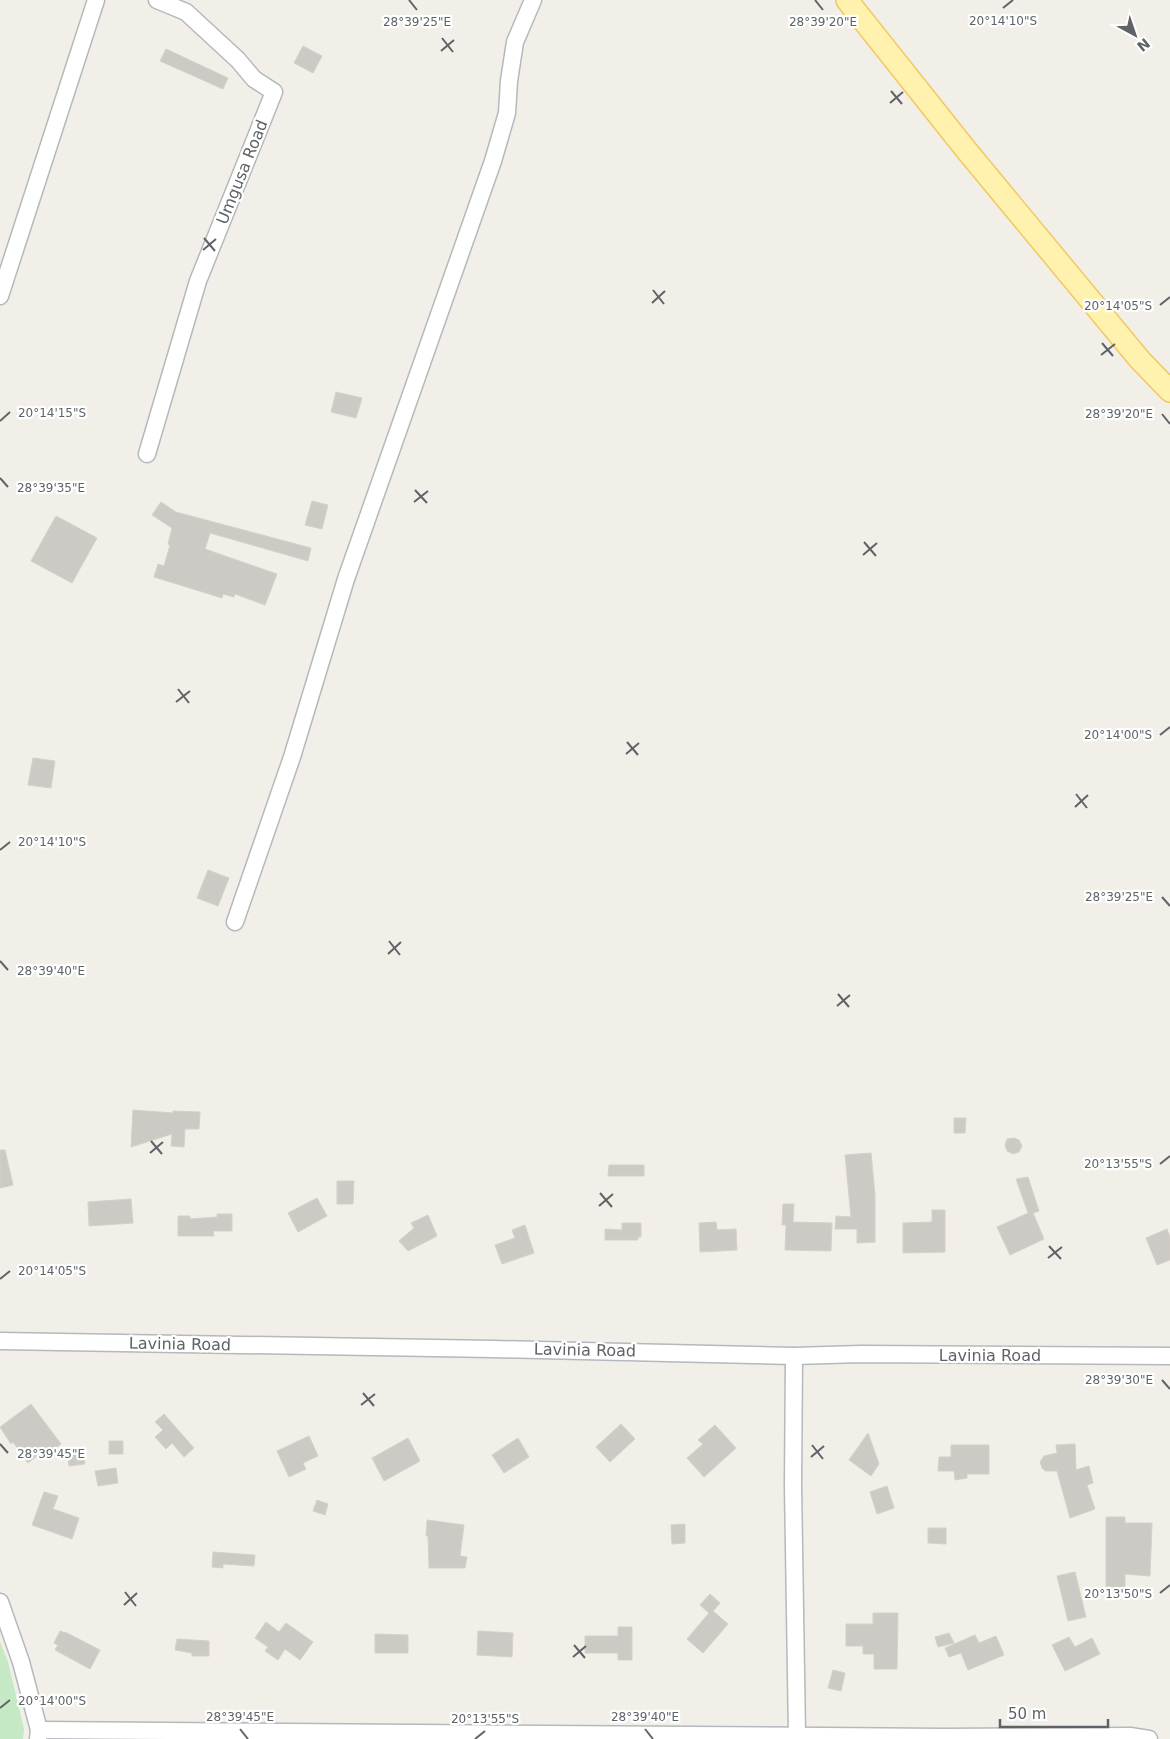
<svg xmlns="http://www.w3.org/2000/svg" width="1170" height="1739" viewBox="0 0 1170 1739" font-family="'DejaVu Sans',sans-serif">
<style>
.green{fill:#c5e8c5}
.building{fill:#cccac5;stroke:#d6d1c6}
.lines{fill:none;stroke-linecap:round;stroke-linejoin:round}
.minor-casing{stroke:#b5b8bc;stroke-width:19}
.major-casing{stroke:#f2c960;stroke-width:24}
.minor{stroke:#fff;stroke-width:16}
.major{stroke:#fff2af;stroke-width:21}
.ticks{fill:none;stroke:#5f6368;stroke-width:2}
.labels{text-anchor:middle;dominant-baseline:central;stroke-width:4.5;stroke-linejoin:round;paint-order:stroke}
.street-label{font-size:16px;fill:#5f6368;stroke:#fff}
.ticks-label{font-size:12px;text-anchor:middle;fill:#5f6368;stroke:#fff;stroke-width:4.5;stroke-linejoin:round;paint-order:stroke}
</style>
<rect width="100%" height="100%" fill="#f1efe8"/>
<path class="green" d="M0 1642 8 1662 24 1729 23 1739H0Z"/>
<g class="building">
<path d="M303 46 322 56 313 73 294 63Z"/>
<path d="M166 49 228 78 223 89 160 61Z"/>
<path d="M336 392 362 398 356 418 331 412Z"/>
<path d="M312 501 328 505 322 529 305 525Z"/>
<path d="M161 502 176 512 311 548 308 561 210 533 205 549 277 574 265 605 235 594 234 597 223 594 222 598 154 577 158 564 164 566 170 545 168 544 172 528 152 515Z"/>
<path d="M56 516 97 538 72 583 31 561Z"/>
<path d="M33 758 55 761 51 788 28 785Z"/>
<path d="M208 870 229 878 218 906 197 898Z"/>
<path d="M133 1110 173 1113V1111L200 1112 199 1129H185L184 1147 171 1146 172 1134 131 1147Z"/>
<path d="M954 1118H966L965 1133H954Z"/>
<path d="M1014 1138 1019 1140 1022 1146 1019 1152 1013 1154 1007 1151 1005 1145 1007 1139Z"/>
<path d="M0 1150H5L13 1185 0 1188Z"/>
<path d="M871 1153 875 1195V1242L857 1243V1229H835L836 1216 851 1217 845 1155Z"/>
<path d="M609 1165H644V1176H608Z"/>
<path d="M1028 1177 1039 1211 1033 1213 1044 1239 1010 1255 997 1227 1028 1213 1016 1179Z"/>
<path d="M337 1181H354L353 1204H337Z"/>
<path d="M317 1198 327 1216 298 1232 288 1213Z"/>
<path d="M131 1199 133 1223 89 1226 88 1202Z"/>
<path d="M783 1204H794L793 1222 832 1223 831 1251 785 1250 786 1225H782Z"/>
<path d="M932 1210H945V1252L903 1253V1223L932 1222Z"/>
<path d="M217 1214H232V1231H213L214 1236H178V1216H190V1219L217 1217Z"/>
<path d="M428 1215 437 1236 408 1251 399 1241 414 1228 411 1223Z"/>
<path d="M716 1222 717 1230 736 1229 737 1250 700 1252 699 1223Z"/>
<path d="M622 1223H641V1237H638V1240H605V1229L622 1230Z"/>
<path d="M525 1225 534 1253 502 1264 495 1245 515 1238 512 1230Z"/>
<path d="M1167 1229 1170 1237V1260L1157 1265 1146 1238Z"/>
<path d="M31 1404 61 1444 45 1456 42 1452 28 1463 13 1442 11 1444 0 1427Z"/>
<path d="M164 1414 194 1448 184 1457 172 1443 166 1449 155 1437 163 1430 155 1422Z"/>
<path d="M621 1424 635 1439 610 1462 596 1447Z"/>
<path d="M715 1425 736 1448 704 1477 687 1458 703 1444 698 1440Z"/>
<path d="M868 1433 879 1464 871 1476 849 1460Z"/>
<path d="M309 1436 318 1456 303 1463 306 1469 289 1477 277 1451Z"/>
<path d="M408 1438 420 1461 384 1481 372 1458Z"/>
<path d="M518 1438 529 1457 504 1473 492 1455Z"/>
<rect x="109" y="1441" width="14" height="13"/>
<path d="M1075 1444 1076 1470 1089 1466 1093 1483 1087 1485 1095 1509 1070 1518 1057 1471H1045L1042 1468 1040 1462 1044 1456 1057 1453 1056 1445Z"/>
<path d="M951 1445H989V1474H967V1478L955 1480 954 1471H938L939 1457H951Z"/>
<path d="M84 1449 85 1464 69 1466 67 1451Z"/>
<path d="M116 1468 118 1483 98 1486 95 1471Z"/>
<path d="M887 1486 894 1508 877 1514 870 1492Z"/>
<path d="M44 1492 58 1496 53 1509 79 1518 72 1539 32 1525Z"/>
<path d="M317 1500 328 1504 325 1515 313 1511Z"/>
<path d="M1106 1517H1125V1523H1152L1150 1576 1125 1574V1588L1106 1587Z"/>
<path d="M427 1520 464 1525 460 1556 467 1557 465 1568H429L428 1536H426Z"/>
<path d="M685 1524V1543L672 1544 671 1525Z"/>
<path d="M928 1528H946V1544L928 1543Z"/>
<path d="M213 1552 255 1555 254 1566 223 1564V1568L212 1567Z"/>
<path d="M1075 1572 1086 1617 1068 1621 1057 1576Z"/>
<path d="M710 1594 720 1603 713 1611 728 1624 703 1653 687 1639 709 1613 700 1605Z"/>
<path d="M873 1613H898L897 1669H874V1654H863V1646H846V1624H873Z"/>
<path d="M266 1622 279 1632 286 1623 313 1642 300 1660 285 1649 278 1660 265 1651 268 1647 255 1638Z"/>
<path d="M618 1627H632V1660H618V1653H585V1636H618Z"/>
<path d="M60 1631 65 1633V1632L100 1650 90 1669 55 1650 58 1645 54 1643Z"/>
<path d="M478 1631 513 1633 512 1657 477 1655Z"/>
<path d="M949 1633 954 1643 938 1647 935 1637Z"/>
<path d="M375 1634 408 1635V1653H375Z"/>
<path d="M975 1635 979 1643 996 1636 1004 1655 968 1670 961 1653 949 1657 945 1648Z"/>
<path d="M1069 1637 1075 1647 1092 1638 1100 1654 1065 1671 1052 1645Z"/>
<path d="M177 1639 209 1641V1656H192V1653L175 1650Z"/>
<path d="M833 1670 845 1673 841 1691 828 1688Z"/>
</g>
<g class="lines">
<defs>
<g id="minor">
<path d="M0 296 96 0"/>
<path d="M147 454 198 281 274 92 254 79 238 60 186 12 157 0"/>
<path d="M235 922 292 757 346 579 493 161 507 113 509 81 515 42 533 0"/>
<path d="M0 1341 493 1349 794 1356 861 1354 1170 1356"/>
<path d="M794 1356 793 1485 797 1736"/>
<path d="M0 1602 21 1662 39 1730 38 1739"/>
<path d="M39 1730 944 1737 1130 1736 1149 1739"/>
</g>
<path id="major" d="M847 0 967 151 1140 360 1170 391"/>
</defs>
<use href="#minor" class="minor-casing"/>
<use href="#major" class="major-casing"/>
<use href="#minor" class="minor"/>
<use href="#major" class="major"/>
</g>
<path class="ticks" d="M409 0 417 10M815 0 823 10M1003 8 1013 0M442 38 453 52M441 51 454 40M891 91 902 104M890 103 903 92M204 238 215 251M203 250 216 239M653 290 664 304M652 303 665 291M1160 305 1170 297M1102 343 1113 356M1101 355 1115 344M1162 414 1170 424M0 421 10 412M0 478 8 487M415 490 427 503M414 502 428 491M864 542 876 556M863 555 877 543M178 689 189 703M176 702 190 691M1160 735 1170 727M627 742 638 755M626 754 639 743M1076 794 1087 808M1075 807 1088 795M0 850 10 842M1162 897 1170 906M389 941 400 955M388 954 401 942M0 961 8 970M838 994 849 1007M837 1006 850 995M151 1141 162 1154M150 1153 163 1142M1160 1164 1170 1156M600 1193 612 1207M599 1206 613 1194M1049 1246 1061 1259M1048 1258 1062 1247M0 1279 10 1271M1162 1380 1170 1389M363 1393 374 1406M361 1405 375 1394M0 1444 8 1453M812 1445 823 1459M811 1457 824 1446M125 1592 136 1606M1160 1593 1170 1585M124 1605 137 1593M574 1645 585 1658M573 1657 586 1646M0 1708 10 1700M240 1729 248 1739M645 1729 653 1739M475 1739 485 1731"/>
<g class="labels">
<g class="street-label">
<text transform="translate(242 172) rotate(-68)">Umgusa Road</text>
<text transform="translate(180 1344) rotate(1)">Lavinia Road</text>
<text transform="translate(585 1350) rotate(1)">Lavinia Road</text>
<text x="990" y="1355">Lavinia Road</text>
</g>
</g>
<g class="ticks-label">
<text x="1003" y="25">20°14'10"S</text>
<text x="417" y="26">28°39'25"E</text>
<text x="823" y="26">28°39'20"E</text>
<text x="1118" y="310">20°14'05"S</text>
<text x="52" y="417">20°14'15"S</text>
<text x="1119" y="418">28°39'20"E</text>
<text x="51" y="492">28°39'35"E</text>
<text x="1118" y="739">20°14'00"S</text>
<text x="52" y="846">20°14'10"S</text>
<text x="1119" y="901">28°39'25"E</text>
<text x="51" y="975">28°39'40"E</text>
<text x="1118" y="1168">20°13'55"S</text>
<text x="52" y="1275">20°14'05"S</text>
<text x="1119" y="1384">28°39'30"E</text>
<text x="51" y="1458">28°39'45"E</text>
<text x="1118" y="1598">20°13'50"S</text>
<text x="52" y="1705">20°14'00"S</text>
<text x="240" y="1721">28°39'45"E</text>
<text x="645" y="1721">28°39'40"E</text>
<text x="485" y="1723">20°13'55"S</text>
</g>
<g transform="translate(1135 35) rotate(140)" stroke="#ffffff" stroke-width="4" paint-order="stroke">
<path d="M0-4L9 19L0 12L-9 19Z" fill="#5f6368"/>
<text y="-8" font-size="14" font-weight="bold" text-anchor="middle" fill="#5f6368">N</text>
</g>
<path d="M1000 1719v8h108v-8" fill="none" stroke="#5f6368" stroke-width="2.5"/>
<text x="1008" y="1719" font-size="15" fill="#5f6368" stroke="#ffffff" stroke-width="4" paint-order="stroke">50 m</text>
</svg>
